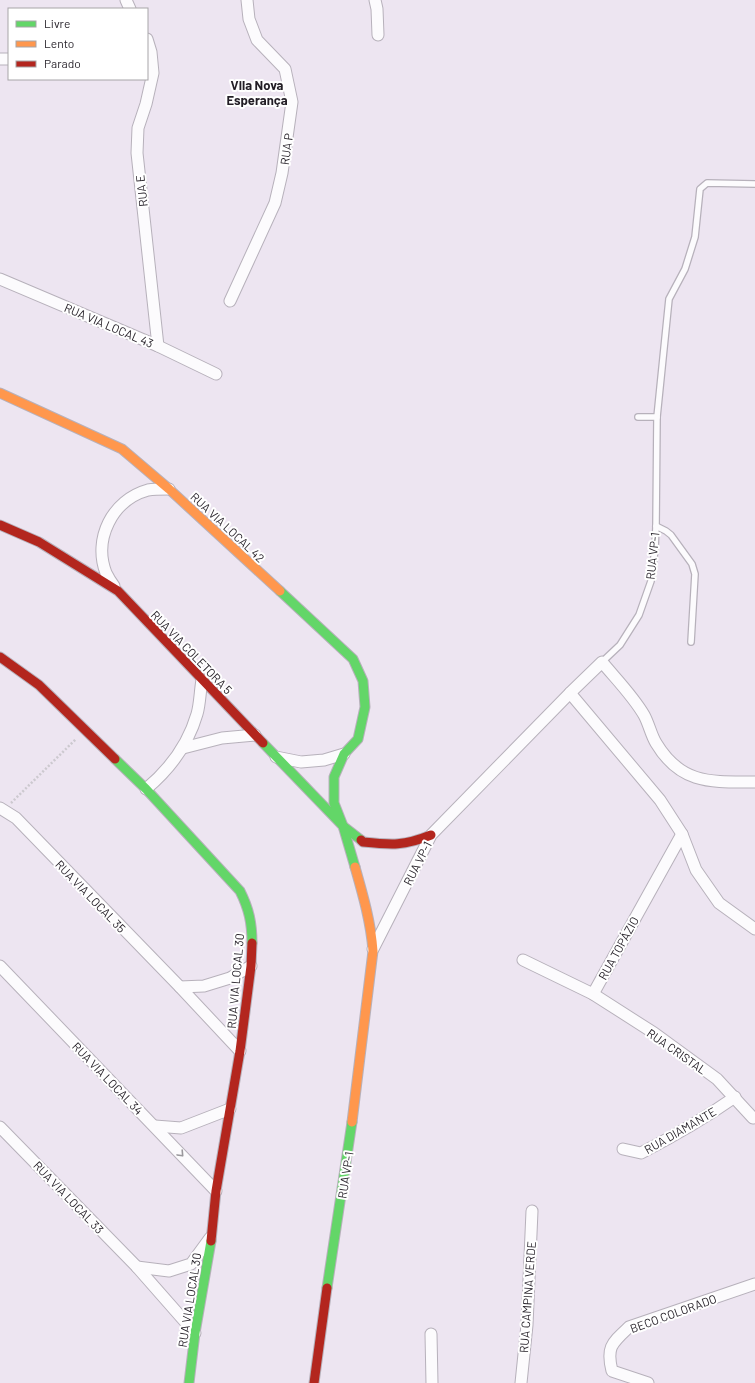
<svg xmlns="http://www.w3.org/2000/svg" width="755" height="1383" viewBox="0 0 755 1383" font-family="Barlow,sans-serif">
<style>
.lines{fill:none;stroke-linecap:round;stroke-linejoin:round}
.lane-casing{stroke:#b7b1bb;stroke-width:8}
.street-casing{stroke:#b7b1bb;stroke-width:13}
.fast-casing{stroke:#b7b1bb;stroke-width:11}
.slow-casing{stroke:#b7b1bb;stroke-width:11}
.jam-casing{stroke:#b7b1bb;stroke-width:11}
.path{stroke:#ccc9cf;stroke-width:2.5;stroke-dasharray:2 2;stroke-linecap:butt}
.lane{stroke:#fcfbfd;stroke-width:5.5}
.street{stroke:#fcfbfd;stroke-width:11}
.fast{stroke:#63d668;stroke-width:9}
.slow{stroke:#ff974d;stroke-width:9}
.jam{stroke:#b3261e;stroke-width:9}
.oneway{stroke:#9a989c}
.labels{text-anchor:middle;dominant-baseline:central;stroke-width:4;stroke-linejoin:round;paint-order:stroke}
.street-label{font-size:12px;fill:#231e26;stroke:#fff}
.neighbourhood-label{font-size:13px;font-weight:bold;fill:#231e26;stroke:#fff}
</style>
<rect width="100%" height="100%" fill="#ede5f1"/>
<g class="lines">
<defs>
<g id="lane">
<path d="M638 417H657"/>
<path d="M656 526 666 531 671 535 692 564 695 574 691 642"/>
<path d="M602 662 620 645 639 615 651 581 655 549 656 526 657 417 669 299 685 269 695 237 700 189 707 183 755 184"/>
</g>
<g id="street">
<path d="M126 0 130 9"/>
<path d="M375 0 377 9 378 35"/>
<path d="M147 39 151 52 153 73 146 104 138 128 137 153 158 346"/>
<path d="M0 59H9"/>
<path d="M0 279 158 346 216 374"/>
<path d="M230 301 275 203 282 173 292 102 285 69 257 40 249 19 247 0"/>
<path d="M114 586C111 582 108 577 106 573 93 539 112 500 148 490 154 489 162 489 169 489"/>
<path d="M570 693 660 800 682 834 696 870 719 903 755 929"/>
<path d="M183 748 222 738 255 735"/>
<path d="M276 757 301 762 324 760 344 754"/>
<path d="M146 789C170 769 188 745 197 714 200 704 200 691 202 680"/>
<path d="M0 808 16 818 180 987 240 1051"/>
<path d="M373 949 431 835 570 693 602 662C616 679 633 696 644 715 649 724 651 735 656 743 681 785 712 782 755 782"/>
<path d="M523 960 593 994 654 1033 717 1079 753 1118"/>
<path d="M0 966 216 1191"/>
<path d="M180 987 204 986 230 978 251 966"/>
<path d="M593 994 682 834"/>
<path d="M155 1126 181 1128 230 1109"/>
<path d="M0 1127 137 1267 195 1333"/>
<path d="M623 1149 641 1153C674 1136 705 1118 735 1097"/>
<path d="M137 1267 169 1271 191 1264 210 1238"/>
<path d="M431 1334 432 1383"/>
<path d="M521 1383 527 1325 532 1211"/>
<path d="M648 1383 612 1371C606 1347 612 1343 629 1327L755 1284"/>
</g>
<g id="fast">
<path d="M280 591 353 659 363 681 365 707 358 739 344 754 334 777V803L343 826 361 840"/>
<path d="M263 743 343 826 355 867"/>
<path d="M115 759 146 789 240 891C249 909 252 923 252 943"/>
<path d="M327 1288 352 1122"/>
<path d="M189 1383 195 1333 211 1241"/>
</g>
<g id="slow">
<path d="M0 393 122 449 169 489 280 591"/>
<path d="M352 1122 373 951C371 923 363 895 355 867"/>
</g>
<g id="jam">
<path d="M0 525 39 542 118 591 263 743"/>
<path d="M0 657 39 685 115 759"/>
<path d="M361 840 363 842C392 845 404 846 431 835"/>
<path d="M211 1241 216 1191 240 1051 251 966 252 943"/>
<path d="M314 1383 327 1288"/>
</g>
</defs>
<use href="#lane" class="lane-casing"/>
<use href="#street" class="street-casing"/>
<use href="#fast" class="fast-casing"/>
<use href="#slow" class="slow-casing"/>
<use href="#jam" class="jam-casing"/>
<path class="path" d="M11 803 76 739"/>
<use href="#lane" class="lane"/>
<use href="#street" class="street"/>
<use href="#fast" class="fast"/>
<use href="#slow" class="slow"/>
<use href="#jam" class="jam"/>
</g>
<defs><path id="oneway-chevron" d="M-2-3.5L2.5 0L-2 3.5" fill="none" stroke-width="1.6" stroke-linecap="round" stroke-linejoin="round"/></defs>
<use class="oneway" href="#oneway-chevron" transform="translate(181 1154) rotate(47)"/>
<g class="labels">
<g class="street-label">
<text transform="translate(286 149) rotate(-82)">RUA P</text>
<text transform="translate(141 191) rotate(-96)">RUA E</text>
<text transform="translate(109 325) rotate(23)">RUA VIA LOCAL 43</text>
<text transform="translate(228 527) rotate(43)">RUA VIA LOCAL 42</text>
<text transform="translate(652 556) rotate(-84)">RUA VP-1</text>
<text transform="translate(192 652) rotate(46)">RUA VIA COLETORA 5</text>
<text transform="translate(417 863) rotate(-63)">RUA VP-1</text>
<text transform="translate(91 896) rotate(46)">RUA VIA LOCAL 35</text>
<text transform="translate(618 948) rotate(-61)">RUA TOPÁZIO</text>
<text transform="translate(235 981) rotate(-85)">RUA VIA LOCAL 30</text>
<text transform="translate(677 1051) rotate(35)">RUA CRISTAL</text>
<text transform="translate(108 1078) rotate(46)">RUA VIA LOCAL 34</text>
<text transform="translate(680 1130) rotate(-30)">RUA DIAMANTE</text>
<text transform="translate(345 1175) rotate(-81)">RUA VP-1</text>
<text transform="translate(69 1197) rotate(46)">RUA VIA LOCAL 33</text>
<text transform="translate(527 1297) rotate(-86)">RUA CAMPINA VERDE</text>
<text transform="translate(189 1300) rotate(-81)">RUA VIA LOCAL 30</text>
<text transform="translate(673 1313) rotate(-20)">BECO COLORADO</text>
</g>
<g class="neighbourhood-label">
<text x="257" y="85">Vila Nova<tspan x="257" dy="15">Esperança</tspan></text>
</g>
</g>
<rect x="8" y="8" width="140" height="72" fill="#ffffff" stroke="#a7a5a8"/>
<rect x="16" y="21" width="20" height="6" fill="#63d668" stroke="#a7a5a8"/>
<text x="44" y="28" font-size="12" fill="#231e26">Livre</text>
<rect x="16" y="41" width="20" height="6" fill="#ff974d" stroke="#a7a5a8"/>
<text x="44" y="48" font-size="12" fill="#231e26">Lento</text>
<rect x="16" y="61" width="20" height="6" fill="#b3261e" stroke="#a7a5a8"/>
<text x="44" y="68" font-size="12" fill="#231e26">Parado</text>
</svg>
